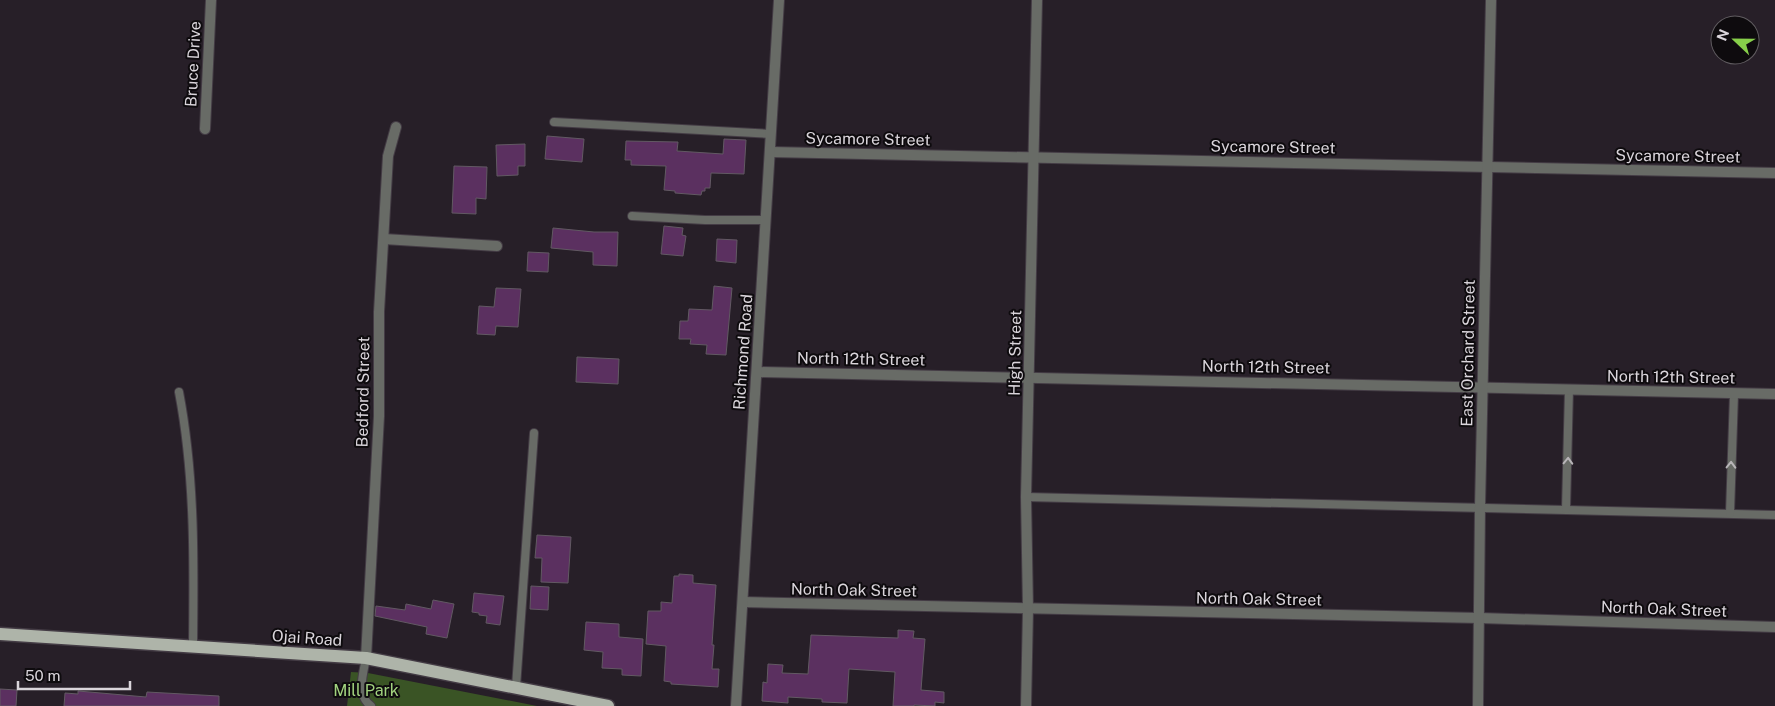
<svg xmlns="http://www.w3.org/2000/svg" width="1775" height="706" viewBox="0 0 1775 706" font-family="'Public Sans',sans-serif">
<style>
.green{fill:#3a5425}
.building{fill:#5b3060;stroke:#625963}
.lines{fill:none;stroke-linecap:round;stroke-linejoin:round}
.service-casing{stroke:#443c45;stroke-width:10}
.minor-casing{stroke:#443c45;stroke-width:12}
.primary-casing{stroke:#443c45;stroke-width:15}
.service{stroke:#686b66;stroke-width:8}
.minor{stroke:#686b66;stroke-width:10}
.primary{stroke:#aeb4a9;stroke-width:12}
.oneway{stroke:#b8b5b8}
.labels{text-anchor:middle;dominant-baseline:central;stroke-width:4;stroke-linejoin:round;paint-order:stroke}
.street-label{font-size:16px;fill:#dad5db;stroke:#0e0b0e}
.park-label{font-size:16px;fill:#a2d37f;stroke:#0e0b0e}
</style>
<rect width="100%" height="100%" fill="#271f28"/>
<path class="green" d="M351 672 368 673 537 706H347Z"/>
<g class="building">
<path d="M547 136 584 139 582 162 545 159Z"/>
<path d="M724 139 746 140 744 174 711 173 710 188H705V191H702L701 195 675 193V191L664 190 666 166 631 165V160H625L626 141 678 142 677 151 723 154Z"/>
<path d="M525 144V166H518V175L497 176 496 145Z"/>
<path d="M454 166 487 167 486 199 476 198V214L452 213Z"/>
<path d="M664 226 683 228 682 235 686 236 683 256 661 254Z"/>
<path d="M553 228 594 232H618L617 266 593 265V252L551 248Z"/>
<path d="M717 239 737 240 736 263 716 261Z"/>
<path d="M528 252 549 253 548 272 527 271Z"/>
<path d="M714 286 732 288 726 355 706 354 707 345 690 344 691 339H679L680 321H688L689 309 712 310Z"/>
<path d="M496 288 521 289 518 327 496 326 495 335 477 334 479 306 494 307Z"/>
<path d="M577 357 619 359 618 384 576 382Z"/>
<path d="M537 535 571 537 568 583 541 582 542 558H535Z"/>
<path d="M679 574 693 575V583L716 585 712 645H714L712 669H719L718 687 671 684V682L664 681 666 646 646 644 648 611H661V602L672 603 674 576H679Z"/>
<path d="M531 586 549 587 548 610 530 609Z"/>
<path d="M474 593 504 596 500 625 486 623 487 616 479 615V613L472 612Z"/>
<path d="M433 600 454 604 447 638 426 634 427 627 375 616 376 606 405 610 406 604 431 609Z"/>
<path d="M586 622 619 624V637L643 639 641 676 622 675V669L602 668 603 652 584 650Z"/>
<path d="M898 630 914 631 913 638 925 639 921 690 944 692V703L935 702V706L914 705V706H893L895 672 849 669 847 703 822 702V699L788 697V703L762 701 763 682 767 683 768 664 783 665 782 673 808 674 811 635 898 638Z"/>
<path d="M0 689 17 690 16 706H0Z"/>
<path d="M78 691 146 697 147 692 219 696V706H64L65 693 78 694Z"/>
</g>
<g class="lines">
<defs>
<g id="service">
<path d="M554 122 771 134"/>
<path d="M632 216 705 220H766"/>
<path d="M179 392C195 476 194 562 193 646"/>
<path d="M1026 497 1775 515"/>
<path d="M1566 509 1569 389"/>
<path d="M1730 513 1734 394"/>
<path d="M366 658C363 675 356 695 371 706"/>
<path d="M516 687 534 433"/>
</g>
<g id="minor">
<path d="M205 129 211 0"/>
<path d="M771 152 1775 173"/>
<path d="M384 239 497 246"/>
<path d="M757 372 1775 394"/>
<path d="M743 602 1480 618 1775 627"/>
<path d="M366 658 379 416V312L388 156 396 127"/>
<path d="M736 706 779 0"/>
<path d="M1026 706 1028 609 1026 497 1037 0"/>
<path d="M1478 706 1480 507 1491 0"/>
</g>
<path id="primary" d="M0 634 366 658 608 706"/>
</defs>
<use href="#service" class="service-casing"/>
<use href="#minor" class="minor-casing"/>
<use href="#primary" class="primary-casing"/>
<use href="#service" class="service"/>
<use href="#minor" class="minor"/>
<use href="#primary" class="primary"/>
</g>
<defs><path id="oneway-chevron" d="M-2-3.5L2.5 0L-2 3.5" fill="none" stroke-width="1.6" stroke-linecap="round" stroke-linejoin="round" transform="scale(1.25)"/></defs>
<g class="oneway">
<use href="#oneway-chevron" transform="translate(1568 461) rotate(-88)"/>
<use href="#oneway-chevron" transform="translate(1731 465) rotate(-89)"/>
</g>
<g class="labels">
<g class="street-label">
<text transform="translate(193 64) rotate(-87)">Bruce Drive</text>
<text transform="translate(868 139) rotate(1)">Sycamore Street</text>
<text transform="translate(1273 147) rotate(1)">Sycamore Street</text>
<text transform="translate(1678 156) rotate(1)">Sycamore Street</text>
<text transform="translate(743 352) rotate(-86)">Richmond Road</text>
<text transform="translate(1015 353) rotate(-89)">High Street</text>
<text transform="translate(1468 353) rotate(-89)">East Orchard Street</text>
<text transform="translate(861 359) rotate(1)">North 12th Street</text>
<text transform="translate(1266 367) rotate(1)">North 12th Street</text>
<text transform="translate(1671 377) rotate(1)">North 12th Street</text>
<text transform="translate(363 392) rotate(-89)">Bedford Street</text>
<text transform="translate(854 590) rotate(1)">North Oak Street</text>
<text transform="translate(1259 599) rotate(1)">North Oak Street</text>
<text transform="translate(1664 609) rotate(2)">North Oak Street</text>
<text transform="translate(307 638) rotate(4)">Ojai Road</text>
</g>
<g class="park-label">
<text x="366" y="690">Mill Park</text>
</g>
</g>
<g transform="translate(1735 40) rotate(292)"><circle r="24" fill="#0e0b0e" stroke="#605c60"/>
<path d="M0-4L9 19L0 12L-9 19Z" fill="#87cf4a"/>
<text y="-8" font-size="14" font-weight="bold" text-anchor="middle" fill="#dad5db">N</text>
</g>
<path d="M18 681v8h112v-8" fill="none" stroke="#dad5db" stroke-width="2.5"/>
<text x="25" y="681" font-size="15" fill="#dad5db" stroke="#0e0b0e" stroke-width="4" paint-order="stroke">50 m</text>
</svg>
